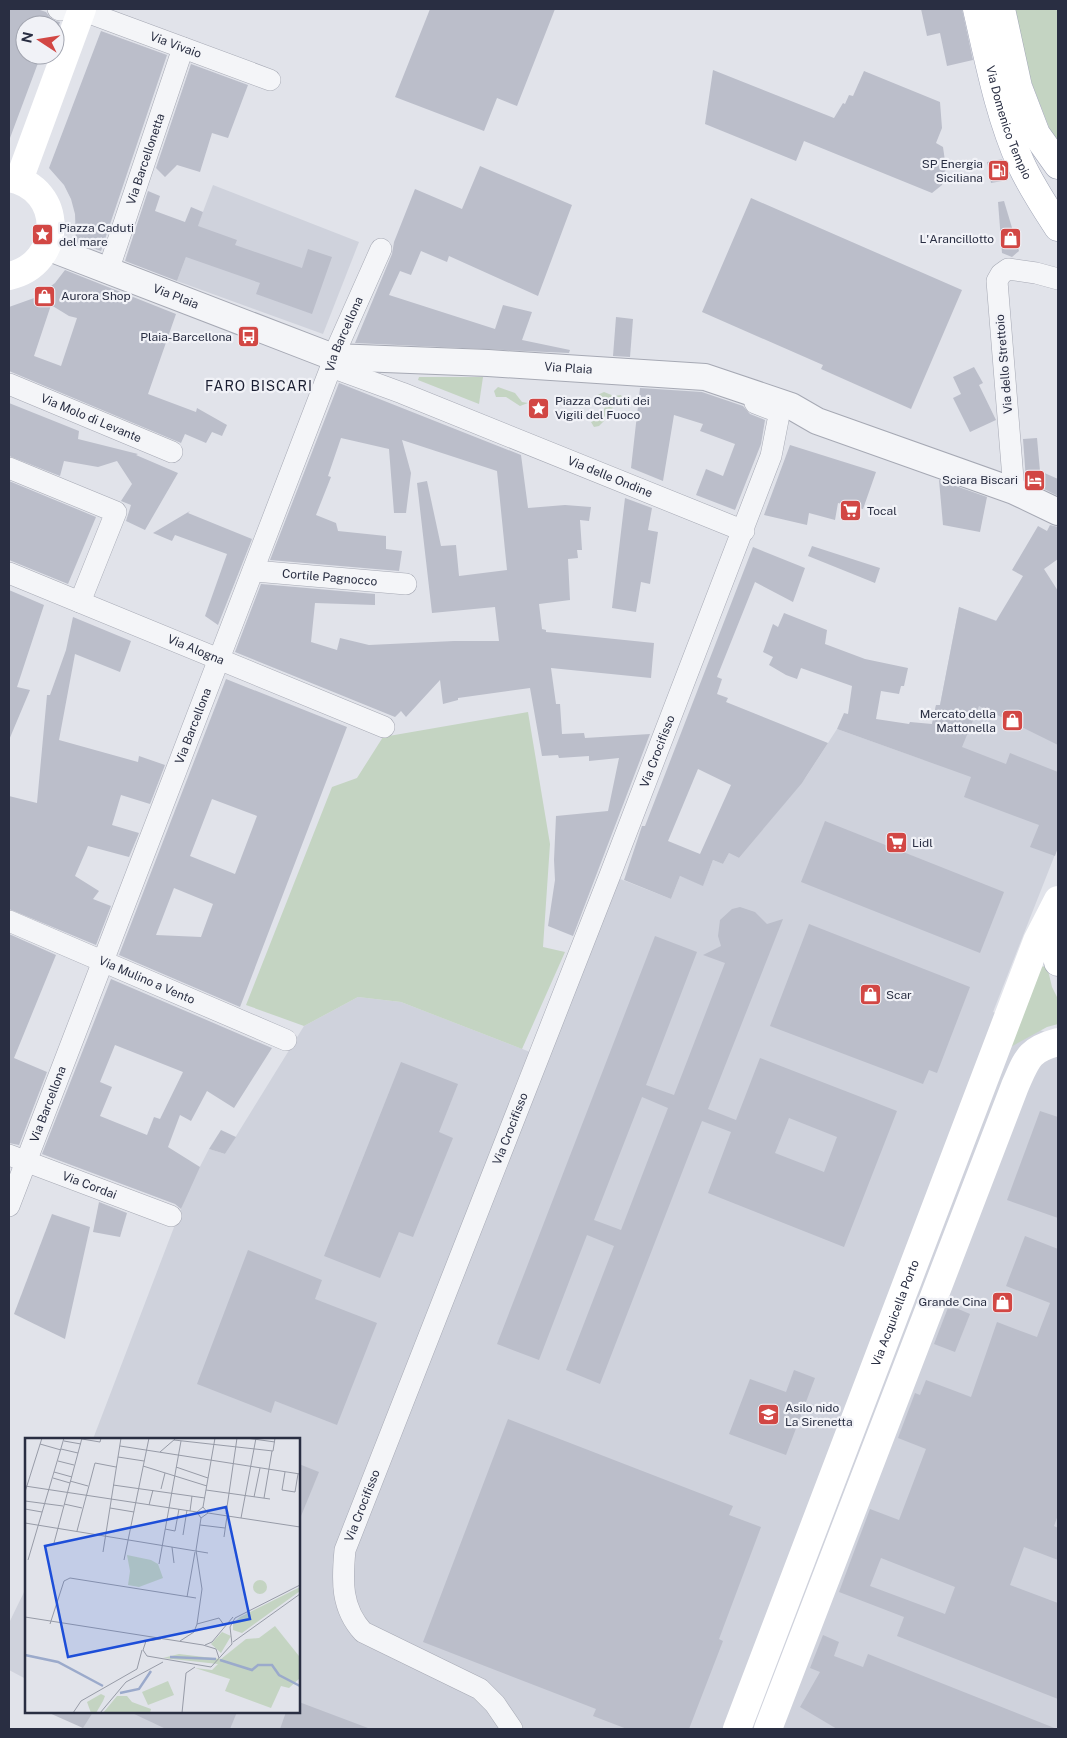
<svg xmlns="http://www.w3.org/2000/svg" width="1067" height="1738" viewBox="0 0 1067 1738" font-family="'Public Sans',sans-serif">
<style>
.built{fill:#cfd2dc}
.green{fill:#c4d4c2}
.building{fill:#bbbeca;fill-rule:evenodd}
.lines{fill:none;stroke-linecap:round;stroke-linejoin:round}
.minor-casing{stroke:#a6a9b4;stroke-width:22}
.tertiary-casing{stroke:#a6a9b4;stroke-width:28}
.primary-casing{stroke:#a0a5b6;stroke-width:29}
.minor{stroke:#f4f5f8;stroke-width:21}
.tertiary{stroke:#f4f5f8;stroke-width:26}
.secondary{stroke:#fff;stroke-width:28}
.primary{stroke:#fff;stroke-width:28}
.labels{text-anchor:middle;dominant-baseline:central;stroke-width:4.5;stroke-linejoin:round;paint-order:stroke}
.street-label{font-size:12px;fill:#292e42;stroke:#f1f2f7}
.poi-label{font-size:12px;fill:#292e42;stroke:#f1f2f7;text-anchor:start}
.neighbourhood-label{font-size:14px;letter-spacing:1px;fill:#1b1f33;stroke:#f1f2f7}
.inset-river{fill:none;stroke:#9baacb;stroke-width:2.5}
.inset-road{fill:none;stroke:#979ba7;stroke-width:1}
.view{fill:#1d4ed8;fill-opacity:0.15;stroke:#1d4ed8;stroke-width:2.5}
.inset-edge{fill:none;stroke:#292e42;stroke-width:2.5}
</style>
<rect width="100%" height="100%" fill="#e1e3ea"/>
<g class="built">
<path d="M213 185 359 242 323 334 177 281Z"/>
<path d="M959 607 1011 626 1042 704 1058 708V847L993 1012 1058 1037V1729L83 1728 91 1712H299V1439H93L189 1188 209 1149 225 1154 304 1026 358 997 401 1002 538 1055 610 875 671 899 680 876 703 885 713 860 723 864 729 853 739 858 806 777 837 729 924 760 936 705H940Z"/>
<path d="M26 1588V1679L9 1670V1623Z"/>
</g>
<g class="green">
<path d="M1015 9H1058V146L1054 140 1031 81Z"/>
<path d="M419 377H483L479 404 418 380Z"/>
<path d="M498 387 515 393 522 402 528 403 520 406 506 397H496L494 391Z"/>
<path d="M604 392 614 396 621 395 623 399 614 403 612 410 607 412V418L599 426 594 427 591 422 600 418 605 407 602 399 595 396Z"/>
<path d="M528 712 550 844 543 947 565 952 522 1049 401 1002 358 997 304 1026 246 1005 332 787 357 778 383 737Z"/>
<path d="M1047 966 1052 987 1058 999V1024L1047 1027 1007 1049 1039 967Z"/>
</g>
<g class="building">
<path d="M9 9H37L46 12 52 20 60 22 59 25H25V55H41L10 138Z"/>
<path d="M430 9H555L517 106 497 98 484 131 395 97Z"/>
<path d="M921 9H962L973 60 947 66 940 33 927 36Z"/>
<path d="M101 31 167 55 101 251 76 242 75 214 71 199 64 185 49 168Z"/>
<path d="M191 64 248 85 228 138 212 133 200 172 177 165 165 177 156 168Z"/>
<path d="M713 70 834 118 843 103 845 104 849 95 853 96 864 71 940 102 942 128 936 143 943 147 946 168 942 185 932 193 804 141 796 161 705 124Z"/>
<path d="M1002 159 1008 180 991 183 987 162Z"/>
<path d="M480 166 572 205 538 296 449 256 447 262 421 251 411 275 400 271 389 295 495 329 503 305 532 312 522 340 570 350 569 353 355 343 392 254 394 242 415 189 462 209Z"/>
<path d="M148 191 160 196 155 211 185 222 191 207 203 212 198 226 237 240 235 245 302 268 308 249 332 257 312 314 256 294 260 283 186 257 177 281 125 261Z"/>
<path d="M751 198 962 290 911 409 821 369 823 365 702 312Z"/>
<path d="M1004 201 1019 251 1012 257 1002 253 998 202Z"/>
<path d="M65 270 176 314 148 394 196 412 197 408 227 425 222 436 212 432 206 443 185 434 181 443 9 371V307L37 297 55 283ZM51 305 69 316 77 318 61 366 34 356Z"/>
<path d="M616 317 633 319 630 357 613 356Z"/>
<path d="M974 367 983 383 979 385 996 420 970 432 953 398 961 394 953 377Z"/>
<path d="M339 383 521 455 528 508 565 505 591 507 589 521 580 520 582 550H577L578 558 568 559 570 600 539 604 542 629 546 630V632L654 643 651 678 551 668 556 704H560L562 734 584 733 585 738 650 734 573 936 548 926 555 880 554 860 556 816 608 811 619 758 589 761V756L559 758 558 755 542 756 530 688 458 698V700L443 704 440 680 406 717 401 711 395 717 235 652 261 584 375 594V605L315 603 311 642 337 650 340 638 369 645 454 641H499L495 607 432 613 417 483 427 481 441 546 456 545 459 576 507 570 497 471 402 440 411 473 406 513H394L389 449 341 438 328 476 331 477 316 515 336 523 338 531 386 536V549L402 551 399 571 270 560Z"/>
<path d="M640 388 702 392 743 406 750 414 765 420 761 444 735 510 696 495 706 469 723 476 735 444 700 431 703 424 674 415 663 481 631 468Z"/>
<path d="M9 403 79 431 78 439 138 454 136 455 178 473 145 530 126 521 131 505 121 501 132 484 117 461 98 467 64 461 60 476 9 456Z"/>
<path d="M1037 438 1040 471 1058 479V496L1026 480 1023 439Z"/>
<path d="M790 445 876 472 863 509 838 503 835 520 809 513 807 525 764 515Z"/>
<path d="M939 480 987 497 980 532 943 525Z"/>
<path d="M9 481 96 517 68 584 9 560Z"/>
<path d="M625 498 652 508 648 530 658 532 650 584 641 582 636 612 612 608Z"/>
<path d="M190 511 188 513 252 539 218 625 205 616 227 554 175 535 172 541 153 533Z"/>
<path d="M1050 525 1058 527V559L1044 569 1058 591V745L979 706 962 747 1006 764 1010 753 1058 772V847L1055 856 1030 847 1039 825 964 797 971 777 837 729 844 713 848 714 852 686 801 668 797 679 786 675 769 665 773 657 763 652 773 624 778 627 784 613 827 630 825 644 865 659 908 668 904 686H901L899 694 881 691 876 719 909 724 910 722 932 724 936 705H940L959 607 996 621 1023 576 1012 570 1038 526 1047 531Z"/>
<path d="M812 546 880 568 875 583 808 556Z"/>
<path d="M753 547 805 568 793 602 755 582 717 677 722 679 717 694 728 698 726 702 828 743 802 783 739 858 729 853 723 864 713 860 703 886 680 876 671 899 624 880 642 826H645ZM698 769 731 785 700 854 668 841Z"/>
<path d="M9 590 44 605 17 687 30 690 9 740Z"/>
<path d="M73 617 131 641 120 672 75 654 59 740 138 762 139 756 165 765 150 804 121 795 112 825 139 833 129 857 88 846 75 876 99 891 93 899 111 906 96 945 9 909V796L37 803 47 695H50L66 650Z"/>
<path d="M226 679 347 727 240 1007 119 955ZM212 799 257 816 235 874 190 856ZM174 888 213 904 201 937 156 935Z"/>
<path d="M825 821 1004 892 980 953 801 882Z"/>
<path d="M740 907 755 912 767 924 783 919 708 1109 736 1120 760 1058 897 1111 844 1247 708 1193 731 1132 702 1121 600 1384 566 1370 614 1246 587 1235 539 1360 497 1344 655 936 697 952 646 1085 674 1095 725 963 703 955 721 946 718 936 720 920 732 909ZM642 1097 668 1108 621 1230 594 1220ZM789 1118 837 1137 824 1172 775 1153Z"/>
<path d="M809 924 970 987 937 1073 929 1070 923 1084 770 1026Z"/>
<path d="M9 934 56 955 14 1058 47 1072 19 1145 9 1143Z"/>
<path d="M111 979 272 1048 234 1108 207 1091 191 1121 180 1115 168 1147 200 1167 181 1209 175 1204 42 1154ZM115 1045 183 1072 160 1119 154 1117 147 1135 100 1116 112 1087 100 1082Z"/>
<path d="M401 1062 458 1084 439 1132 453 1138 413 1237 399 1232 380 1278 324 1256Z"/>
<path d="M1040 1111 1058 1117V1218L1007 1200Z"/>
<path d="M221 1130 236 1137 225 1154 209 1149Z"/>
<path d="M99 1202 127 1213 120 1237 93 1232Z"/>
<path d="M52 1214 90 1227 65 1339 14 1314Z"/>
<path d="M1025 1236 1058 1249V1515L1054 1526 1058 1528V1560L1024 1547 1010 1585 1058 1603V1699L897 1636 904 1617 839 1592 870 1509 899 1520 926 1449 898 1438 915 1393 920 1395 926 1380 971 1397 997 1322 1037 1337 1050 1303 1006 1286ZM881 1558 955 1587 945 1614 870 1586Z"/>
<path d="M248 1250 322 1280 315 1299 377 1323 337 1425 275 1401 271 1413 197 1384Z"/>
<path d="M949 1305 970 1314 955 1352 934 1344Z"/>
<path d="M794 1370 815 1378 786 1455 729 1434 750 1379 786 1392Z"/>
<path d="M508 1419 733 1506 729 1515 761 1527 719 1639 723 1641 689 1729H627L593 1716 596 1709 423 1642Z"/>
<path d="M299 1464 319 1472 299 1521Z"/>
<path d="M823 1635 839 1642 834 1656 863 1667 868 1654 1057 1729H837L800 1707 820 1672 810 1668Z"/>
<path d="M299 1702 368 1728V1729H280L286 1712H299Z"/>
<path d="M47 1712H93L83 1728Z"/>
<path d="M130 1712H237L230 1729H166Z"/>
</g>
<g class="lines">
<defs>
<g id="minor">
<path d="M58 9 60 10"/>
<path id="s1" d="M81 10 270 80"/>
<path id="s2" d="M108 271 183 48"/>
<path id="s3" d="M331 367 402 393 744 531"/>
<path id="s4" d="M9 384 172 452"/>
<path d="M9 468 116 512 80 602"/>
<path d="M1014 491 997 281 1001 274 1008 269 1036 273 1058 279"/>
<path id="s5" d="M254 571 406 584"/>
<path id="s6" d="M9 573 384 727"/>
<path id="s7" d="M9 921 286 1040"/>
<path id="s8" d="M9 1155 171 1216"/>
<path id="s9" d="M9 1206 331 367 333 357 381 249"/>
<path id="s10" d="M512 1729 495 1704 480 1689 363 1632C341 1608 342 1581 345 1550L610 875 771 456 779 415 776 411 755 403"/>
</g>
<g id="tertiary">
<path id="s11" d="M47 247 333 357 488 363 705 377 791 406 817 421 1014 491 1058 512"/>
</g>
<g id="primary">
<path id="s13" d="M977 9C989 61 999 115 1021 164 1031 186 1045 207 1058 227"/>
<path d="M1001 9 1018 87 1036 134 1058 165"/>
<path d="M1058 925 1056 950 1058 962"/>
</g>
</defs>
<use href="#minor" class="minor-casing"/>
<use href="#tertiary" class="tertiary-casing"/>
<use href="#primary" class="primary-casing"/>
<use href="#minor" class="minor"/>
<use href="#tertiary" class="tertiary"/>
<g class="secondary">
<path d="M9 178C65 188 64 264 9 276"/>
<path d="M19 180 82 9"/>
<path id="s12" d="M737 1729 1037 941 1058 900"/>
<path d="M768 1729 1015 1086C1027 1059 1028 1050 1058 1042"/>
</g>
<use href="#primary" class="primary"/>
</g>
<defs>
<symbol id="fuel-square" viewBox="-11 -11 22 22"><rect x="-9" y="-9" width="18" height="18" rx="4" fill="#d24744" stroke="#f1f2f7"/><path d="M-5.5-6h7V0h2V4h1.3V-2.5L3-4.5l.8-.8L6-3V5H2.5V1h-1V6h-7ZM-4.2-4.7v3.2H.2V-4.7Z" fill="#fff"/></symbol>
<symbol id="sight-square" viewBox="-11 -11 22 22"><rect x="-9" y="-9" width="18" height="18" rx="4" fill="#d24744" stroke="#f1f2f7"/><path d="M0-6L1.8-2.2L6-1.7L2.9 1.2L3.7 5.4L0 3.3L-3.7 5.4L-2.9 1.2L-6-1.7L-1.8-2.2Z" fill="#fff"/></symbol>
<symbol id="shop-square" viewBox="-11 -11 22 22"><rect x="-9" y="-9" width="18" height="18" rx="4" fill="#d24744" stroke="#f1f2f7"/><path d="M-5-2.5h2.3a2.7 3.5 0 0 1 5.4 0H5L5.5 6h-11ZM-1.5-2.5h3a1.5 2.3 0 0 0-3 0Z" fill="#fff"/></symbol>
<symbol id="bus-square" viewBox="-11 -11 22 22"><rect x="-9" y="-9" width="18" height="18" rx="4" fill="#d24744" stroke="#f1f2f7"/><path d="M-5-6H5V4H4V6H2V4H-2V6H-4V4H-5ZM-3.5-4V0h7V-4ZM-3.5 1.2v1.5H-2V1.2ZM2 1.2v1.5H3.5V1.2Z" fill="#fff"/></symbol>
<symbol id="hotel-square" viewBox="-11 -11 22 22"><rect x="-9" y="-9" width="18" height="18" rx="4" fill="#d24744" stroke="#f1f2f7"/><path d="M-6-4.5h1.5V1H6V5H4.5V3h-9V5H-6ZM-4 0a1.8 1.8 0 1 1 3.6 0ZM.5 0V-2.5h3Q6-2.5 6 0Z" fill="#fff"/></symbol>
<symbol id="supermarket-square" viewBox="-11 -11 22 22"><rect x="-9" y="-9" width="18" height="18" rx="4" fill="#d24744" stroke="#f1f2f7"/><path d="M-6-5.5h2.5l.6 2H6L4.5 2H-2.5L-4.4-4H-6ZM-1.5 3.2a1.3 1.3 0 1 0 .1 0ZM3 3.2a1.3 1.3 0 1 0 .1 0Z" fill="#fff"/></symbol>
<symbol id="school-square" viewBox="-11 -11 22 22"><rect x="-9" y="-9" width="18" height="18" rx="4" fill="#d24744" stroke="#f1f2f7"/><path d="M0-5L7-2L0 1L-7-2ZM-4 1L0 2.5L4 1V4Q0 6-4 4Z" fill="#fff"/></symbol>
</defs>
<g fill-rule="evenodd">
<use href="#fuel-square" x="986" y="158" width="25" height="25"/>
<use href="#sight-square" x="30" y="222" width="25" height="25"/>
<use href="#shop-square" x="998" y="226" width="25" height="25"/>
<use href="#shop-square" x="32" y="284" width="25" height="25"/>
<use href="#bus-square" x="236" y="324" width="25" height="25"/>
<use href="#sight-square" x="526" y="396" width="25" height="25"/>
<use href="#hotel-square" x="1022" y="468" width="25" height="25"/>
<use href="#supermarket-square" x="838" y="498" width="25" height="25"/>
<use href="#shop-square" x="1000" y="708" width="25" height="25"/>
<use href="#supermarket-square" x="884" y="830" width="25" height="25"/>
<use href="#shop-square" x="858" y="982" width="25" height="25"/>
<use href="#shop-square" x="990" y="1290" width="25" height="25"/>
<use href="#school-square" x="756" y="1402" width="25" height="25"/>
</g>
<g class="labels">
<g class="street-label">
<text stroke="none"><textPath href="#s1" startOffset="101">Via Vivaio</textPath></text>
<text stroke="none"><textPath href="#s13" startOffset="118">Via Domenico Tempio</textPath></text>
<text stroke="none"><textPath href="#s2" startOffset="118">Via Barcellonetta</textPath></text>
<text stroke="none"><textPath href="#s11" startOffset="138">Via Plaia</textPath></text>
<text stroke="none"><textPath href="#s9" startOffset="934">Via Barcellona</textPath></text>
<text transform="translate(1004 364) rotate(-95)">Via dello Strettoio</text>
<text stroke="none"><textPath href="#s11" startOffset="542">Via Plaia</textPath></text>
<text stroke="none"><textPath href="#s4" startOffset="89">Via Molo di Levante</textPath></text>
<text stroke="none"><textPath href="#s3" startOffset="300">Via delle Ondine</textPath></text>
<text stroke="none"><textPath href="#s5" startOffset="76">Cortile Pagnocco</textPath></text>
<text stroke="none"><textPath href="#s6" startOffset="202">Via Alogna</textPath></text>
<text stroke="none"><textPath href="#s9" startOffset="514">Via Barcellona</textPath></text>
<text stroke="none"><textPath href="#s10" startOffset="1126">Via Crocifisso</textPath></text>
<text stroke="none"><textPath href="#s7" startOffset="150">Via Mulino a Vento</textPath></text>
<text stroke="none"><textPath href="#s9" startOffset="109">Via Barcellona</textPath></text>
<text stroke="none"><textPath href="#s10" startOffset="721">Via Crocifisso</textPath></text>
<text stroke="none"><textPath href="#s8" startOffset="86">Via Cordai</textPath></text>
<text stroke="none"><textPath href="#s12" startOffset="445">Via Acquicella Porto</textPath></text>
<text stroke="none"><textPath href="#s10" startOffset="316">Via Crocifisso</textPath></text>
</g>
<g class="poi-label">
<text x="983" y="164" text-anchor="end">SP Energia<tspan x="983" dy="14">Siciliana</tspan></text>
<text x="59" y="228">Piazza Caduti<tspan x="59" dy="14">del mare</tspan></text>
<text x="994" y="239" text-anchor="end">L'Arancillotto</text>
<text x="61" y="296">Aurora Shop</text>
<text x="232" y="337" text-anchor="end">Plaia-Barcellona</text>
<text x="555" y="401">Piazza Caduti dei<tspan x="555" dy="14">Vigili del Fuoco</tspan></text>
<text x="1018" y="480" text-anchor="end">Sciara Biscari</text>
<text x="867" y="511">Tocal</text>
<text x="996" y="714" text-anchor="end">Mercato della<tspan x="996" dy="14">Mattonella</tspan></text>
<text x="912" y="843">Lidl</text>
<text x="886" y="995">Scar</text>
<text x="987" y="1302" text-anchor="end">Grande Cina</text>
<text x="785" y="1408">Asilo nido<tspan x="785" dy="14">La Sirenetta</tspan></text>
</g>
<g class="neighbourhood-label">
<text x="259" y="386">FARO BISCARI</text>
</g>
</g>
<g transform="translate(25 1438)">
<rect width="275" height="275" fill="#e1e3ea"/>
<path d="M102 117 126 122 133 126 138 140 114 149 103 147 105 133ZM228 149a7 7 0 1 1 14 0a7 7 0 1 1-14 0ZM275 149V153L217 195 208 192V185L215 179ZM250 188 274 218 275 240 264 250 256 248 246 270 200 253 205 241 170 230 187 232 193 226 138 220 154 216 196 221 221 201 234 200ZM197 194 206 198 196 215 186 206ZM143 243 149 257 123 267 117 254ZM76 256 80 258 78 263 71 275H66L62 264ZM92 258H102L107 264 126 271 125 275H78Z" fill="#c4d4c2"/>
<path class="inset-river" d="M0 217 33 224 78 248M145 219 191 221M195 222 227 232 233 227H247L254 237 275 248M95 255 114 251 126 233"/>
<path class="inset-road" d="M221 0 250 4M57 1 75 4 76 0M149 2 248 13 250 0M39 3 56 6M15 6 36 12M95 8 275 36M36 11 53 15M135 14 150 1M93 19 119 23M33 23 49 27M118 28 182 48M151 29 183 40M29 34 47 39M260 34 257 52 270 54 273 36M28 40 45 45M45 43 63 48M88 47 180 60M0 48 172 74 178 69 183 75M136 51 140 35M181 52 245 61M0 54 17 0M229 59 235 30M239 60 247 13M0 63 38 68M39 66 57 70M124 67 128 52M178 69 190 0M85 70 109 74M0 71 17 74M165 73 167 58M172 74 176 80 183 75M183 75 275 89M201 76 212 0M216 80 231 0M0 85 183 115M175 87 200 90M140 91 150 93 154 71M52 93 70 25 91 29M158 97 162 72M199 99 202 78M29 105 57 0M147 109 149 125M78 114 96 0M3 122 39 0M99 122 124 0M134 126 156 3M162 159 170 114M0 179 178 207 191 211 194 220M25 186 39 143 45 140 171 160M172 186 194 180 199 187M136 201 121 203 118 212 122 218 186 229 207 206 205 189 210 180 275 147M155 203 169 194 172 186 177 151 171 112 176 80M208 204 275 156M180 207 187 204 208 179M48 275 56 263 112 231 117 212M75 275 101 244 138 224M157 275 161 235 170 229"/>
<path class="view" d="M201 69 225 181 43 219 20 108Z"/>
<rect width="275" height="275" class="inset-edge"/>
</g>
<rect width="1067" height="1738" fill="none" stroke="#292e42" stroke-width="20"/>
<g transform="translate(40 40) rotate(282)"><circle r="24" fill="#f1f2f7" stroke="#a1a4af"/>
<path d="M0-4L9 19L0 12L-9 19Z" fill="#d24744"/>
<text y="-8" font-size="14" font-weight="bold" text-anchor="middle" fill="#292e42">N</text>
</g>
</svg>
